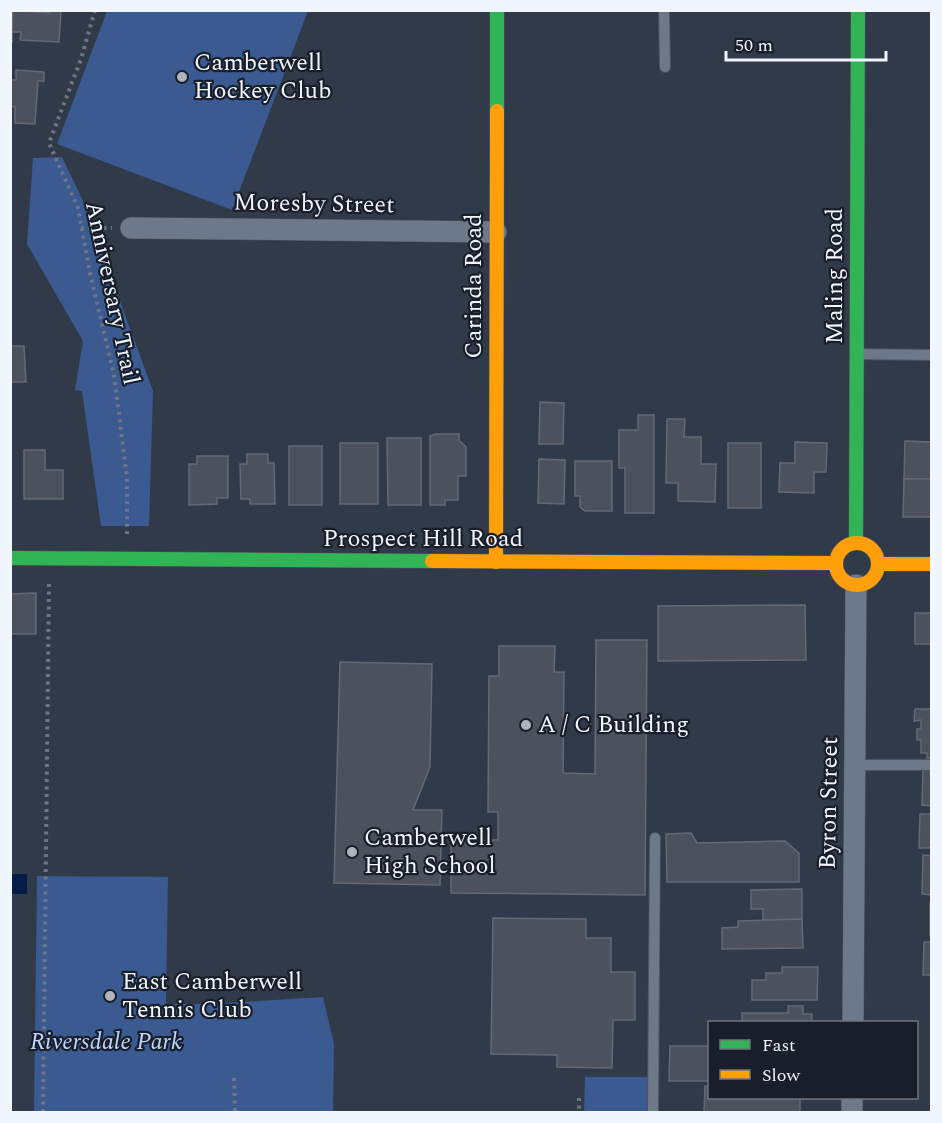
<svg xmlns="http://www.w3.org/2000/svg" width="942" height="1123" viewBox="0 0 942 1123" font-family="Spectral,serif">
<style>
.green{fill:#3a5a91}
.water{fill:#041c4a}
.building{fill:#4b525d;stroke:#626a76;stroke-width:1.5}
.lines{fill:none;stroke-linecap:round;stroke-linejoin:round}
.lane-casing{stroke:#4e555f;stroke-width:12}
.street-casing{stroke:#4e555f;stroke-width:22}
.fast-casing{stroke:#4e555f;stroke-width:15}
.slow-casing{stroke:#4e555f;stroke-width:15}
.path{stroke:#6d7683;stroke-width:4;stroke-dasharray:3 4.5;stroke-linecap:butt}
.lane{stroke:#6d7889;stroke-width:10}
.street{stroke:#6d7889;stroke-width:21}
.fast{stroke:#30b455;stroke-width:14}
.slow{stroke:#ff9f0a;stroke-width:14}
.poi-dot{fill:#aeb4bd;stroke:#181f2a;stroke-width:2}
.labels{text-anchor:middle;dominant-baseline:central;stroke-width:4.5;stroke-linejoin:round;paint-order:stroke}
.poi-label{font-size:24px;fill:#f1f5fc;stroke:#181f2a;text-anchor:start}
.street-label{font-size:24px;fill:#f1f5fc;stroke:#181f2a}
.park-label{font-size:24px;font-style:italic;fill:#bfd7fe;stroke:#181f2a}
</style>
<rect width="100%" height="100%" fill="#313a48"/>
<g class="green">
<path d="M107 11H308L232 210 57 144Z"/>
<path d="M62 157 84 203 153 391 149 526H101L82 391 75 390 83 341 27 244 33 158Z"/>
<path d="M37 876 168 877 166 1004H212L323 997 334 1044 333 1112H34Z"/>
<path d="M585 1077H649V1112H489L584 1111Z"/>
</g>
<rect class="water" x="11" y="874" width="16" height="20"/>
<g class="building">
<path d="M10 10H13L12 42H10Z"/>
<path d="M13 10 50 13V10H61L59 42 20 40 21 32H12Z"/>
<path d="M16 70 44 72V81H38L35 124 15 123V107L10 106V80H16Z"/>
<path d="M10 346H24L26 382H10Z"/>
<path d="M540 402 564 403 563 444H539Z"/>
<path d="M638 415H654V513H625V468H619V430H638Z"/>
<path d="M667 419H685L684 437H701V464H716L715 502 678 501V483H666Z"/>
<path d="M435 434H459V440L466 447V476H458V500H445V505H430V436Z"/>
<path d="M387 438H421V505H388Z"/>
<path d="M905 441 932 442V479H904Z"/>
<path d="M795 442 827 443 826 472H814V493L779 492 780 463H795Z"/>
<rect x="340" y="443" width="38" height="61"/>
<rect x="728" y="443" width="33" height="65"/>
<rect x="289" y="446" width="33" height="59"/>
<path d="M24 450H45V470H63V499H24Z"/>
<path d="M247 454H268V463H274L275 504H250V499H241L240 464H247Z"/>
<path d="M197 456H228V498H217V504L189 505V464H197Z"/>
<path d="M539 459 565 460 564 504 538 503Z"/>
<path d="M575 461H612V511H585L580 507V496H575Z"/>
<path d="M904 479H932V517H903Z"/>
<path d="M36 593V634H10V594Z"/>
<path d="M805 605 806 660 658 661V606Z"/>
<rect x="915" y="613" width="17" height="31"/>
<path d="M596 640H647L645 895 451 893V839L498 840V812H488L489 676H499V646H555L554 672H564L563 773 595 774Z"/>
<path d="M340 662 432 664 430 767 413 810H442L440 885 334 883Z"/>
<path d="M915 709H932V758H927V753H921V740H917V729H921V720L914 721Z"/>
<path d="M923 770H932V806L922 805Z"/>
<path d="M920 814H932V848H919Z"/>
<path d="M691 833 697 843 785 841 799 853V882H667L666 834Z"/>
<path d="M923 855 932 856V895L922 894Z"/>
<path d="M802 889V919L763 920V909H751V890Z"/>
<rect x="930" y="903" width="2" height="32"/>
<path d="M493 918 586 919V938H611V972H635V1020H613L612 1068 557 1067V1055L491 1054Z"/>
<path d="M802 919 803 948 722 949V928L738 927V921Z"/>
<path d="M924 942H932V975H923Z"/>
<path d="M782 967H818L817 1000H752V980H766V973H782Z"/>
<path d="M788 1006H803V1014H812V1022H742V1013H788Z"/>
<path d="M670 1046H710L709 1081H669Z"/>
<path d="M705 1086 710 1087V1098H800V1112H704Z"/>
</g>
<g class="lines">
<defs>
<g id="lane">
<path d="M664 10 665 67"/>
<path d="M857 354 932 355"/>
<path d="M855 765H932"/>
<path d="M653 1112 655 838"/>
</g>
<g id="street">
<path d="M131 228 496 232"/>
<path d="M853 1022 856 585"/>
<path d="M852 1112V1098"/>
</g>
<g id="fast">
<path d="M497 111V10"/>
<path d="M856 542 858 10"/>
<path d="M10 558 432 561"/>
</g>
<g id="slow">
<circle cx="857" cy="564" r="21"/>
<path d="M432 561 836 563"/>
<path d="M496 562 497 111"/>
<path d="M878 564H932"/>
</g>
</defs>
<use href="#lane" class="lane-casing"/>
<use href="#street" class="street-casing"/>
<use href="#fast" class="fast-casing"/>
<use href="#slow" class="slow-casing"/>
<g class="path">
<path d="M95 10 81 59 49 143 78 208 90 273 114 375 127 478V534"/>
<path d="M81 228H112"/>
<path d="M234 1078 235 1112"/>
<path d="M579 1098V1112"/>
<path d="M43 1112 49 582"/>
</g>
<use href="#lane" class="lane"/>
<use href="#street" class="street"/>
<use href="#fast" class="fast"/>
<use href="#slow" class="slow"/>
</g>
<g class="poi-dot">
<circle cx="182" cy="77" r="6"/>
<circle cx="526" cy="725" r="6"/>
<circle cx="352" cy="852" r="6"/>
<circle cx="110" cy="996" r="6"/>
</g>
<g class="labels">
<g class="poi-label">
<text x="194" y="63">Camberwell<tspan x="194" dy="28">Hockey Club</tspan></text>
<text x="538" y="725">A / C Building</text>
<text x="364" y="838">Camberwell<tspan x="364" dy="28">High School</tspan></text>
<text x="122" y="982">East Camberwell<tspan x="122" dy="28">Tennis Club</tspan></text>
</g>
<g class="street-label">
<text transform="translate(314 204) rotate(1)">Moresby Street</text>
<text transform="translate(835 276) rotate(-90)">Maling Road</text>
<text transform="translate(474 286) rotate(-90)">Carinda Road</text>
<text transform="translate(112 293) rotate(78)">Anniversary Trail</text>
<text x="423" y="539">Prospect Hill Road</text>
<text transform="translate(829 803) rotate(-89)">Byron Street</text>
</g>
<g class="park-label">
<text x="106" y="1042">Riversdale Park</text>
</g>
</g>
<rect width="942" height="1123" fill="none" stroke="#f1f5fc" stroke-width="24"/>
<rect x="708" y="1021" width="210" height="78" fill="#181f2a" stroke="#6f757e" stroke-width="1.5"/>
<rect x="720" y="1040" width="30" height="9" fill="#30b455" stroke="#6f757e" stroke-width="1.5"/>
<text x="762" y="1051" font-size="18" fill="#f1f5fc">Fast</text>
<rect x="720" y="1070" width="30" height="9" fill="#ff9f0a" stroke="#6f757e" stroke-width="1.5"/>
<text x="762" y="1081" font-size="18" fill="#f1f5fc">Slow</text>
<path d="M726 51v9h160v-9" fill="none" stroke="#f1f5fc" stroke-width="3"/>
<text x="735" y="51" font-size="18" fill="#f1f5fc" stroke="#181f2a" stroke-width="4.5" paint-order="stroke">50 m</text>
</svg>
